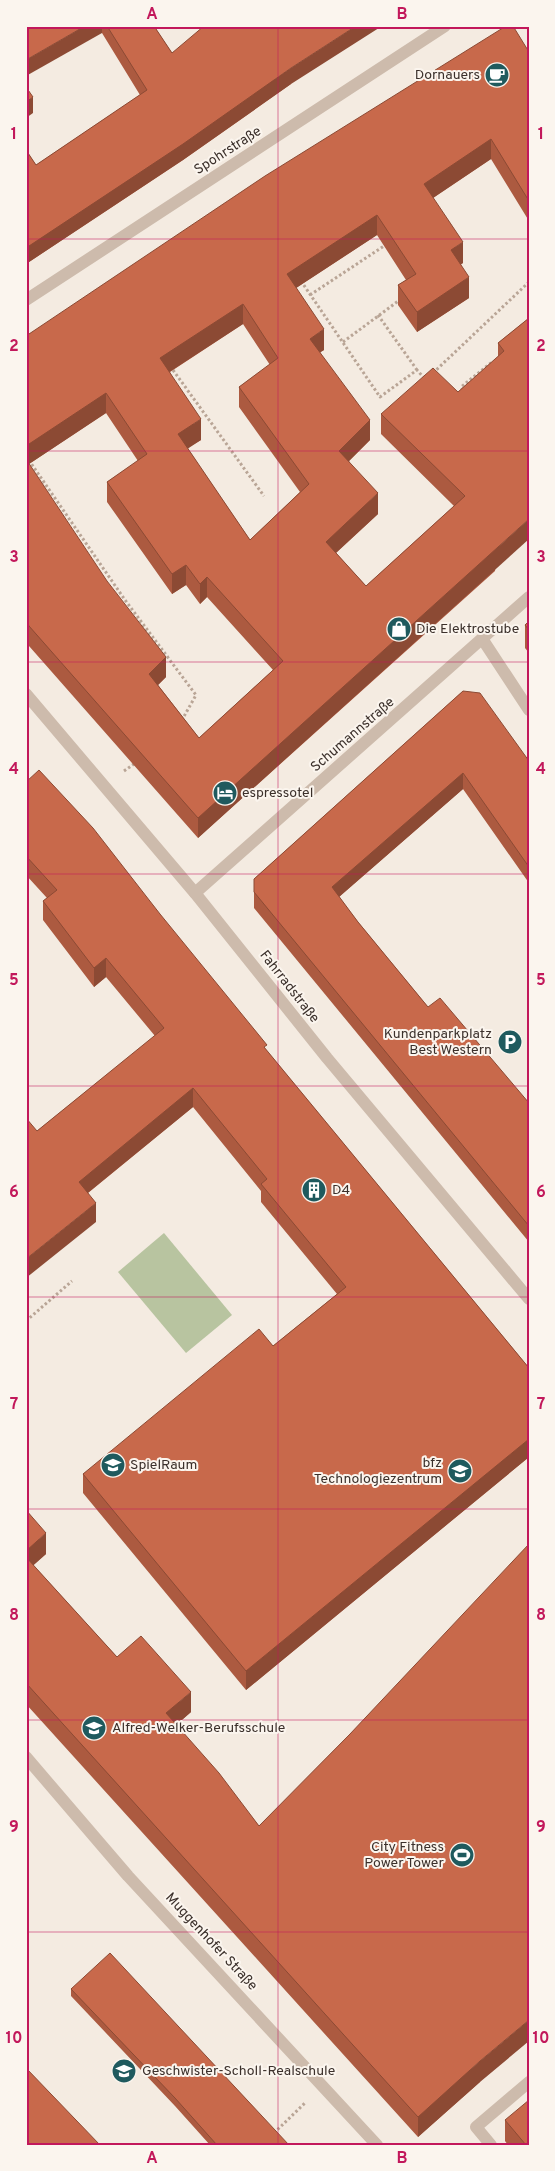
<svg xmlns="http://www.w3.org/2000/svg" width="555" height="2171" viewBox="0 0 555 2171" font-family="Overpass,sans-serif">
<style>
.green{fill:#b8c4a0}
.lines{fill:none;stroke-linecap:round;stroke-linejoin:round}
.path{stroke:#b9a596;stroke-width:3;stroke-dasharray:2.5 2.5;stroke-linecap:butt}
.lane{stroke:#cdbbac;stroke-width:12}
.street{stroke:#cdbbac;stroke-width:12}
.wall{fill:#ac5a40;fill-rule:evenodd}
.shaded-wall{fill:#8c4a34}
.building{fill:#c8694b;stroke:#8c4a34;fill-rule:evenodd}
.grid{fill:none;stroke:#c2185b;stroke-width:1;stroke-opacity:0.55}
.labels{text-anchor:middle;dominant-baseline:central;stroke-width:4;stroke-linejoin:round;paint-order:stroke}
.poi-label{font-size:14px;fill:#3b302b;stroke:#fbf5ee;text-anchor:start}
.street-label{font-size:14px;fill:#3b302b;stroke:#fbf5ee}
.neatline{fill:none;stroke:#c2185b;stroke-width:2}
.grid-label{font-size:16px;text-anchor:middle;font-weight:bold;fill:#c2185b}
</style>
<rect width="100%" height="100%" fill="#f4ebe1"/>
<path class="green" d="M164 1233 232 1315 186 1353 118 1272Z"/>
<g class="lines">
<g class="path">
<path d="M301 281 380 397 417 370 425 379"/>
<path d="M310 295 384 246"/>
<path d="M378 315 417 370"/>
<path d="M343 342 401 299"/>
<path d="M173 370 264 496"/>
<path d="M433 373 529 282"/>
<path d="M463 390 461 387 492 362"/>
<path d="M26 456 125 600 196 695 182 720"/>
<path d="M124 771 134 764"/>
<path d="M26 1321 72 1281"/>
<path d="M274 2133 306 2102"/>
</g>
<path class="lane" d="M491 2145 476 2127 529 2082"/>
<g class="street">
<path d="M26 300 445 26"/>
<path d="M483 640 529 710"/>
<path d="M26 694 195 893 327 1058 529 1299"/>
<path d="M195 893 529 597"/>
<path d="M26 1757 128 1876 377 2145"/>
</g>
</g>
<g class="wall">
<path d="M26 26H154L172 53 291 84 183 160 26 264V150L36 165 140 95 102 33Z"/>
<path d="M529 52V221L491 159 433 198 463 263 461 264 469 298 417 332 398 305V285L406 280 377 235 296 288 324 350 320 352 370 440 349 461 378 514 336 553 366 586 454 506 381 434V414L458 392 498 357V343L529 318 495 571 198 838 29 646 26 640V336ZM243 324 270 365 239 387V407L300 492 250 540 187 448 201 440 170 372ZM106 413 138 461 107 482V502L172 594 186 585 200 604 207 597 273 670 199 738 158 685 166 677 29 464Z"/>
<path d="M529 621V653L525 648V625Z"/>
<path d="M463 691 529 761V883L463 789 339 897 358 922 428 1007 529 1103V1242L254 908V879Z"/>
<path d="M26 782 267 1051 529 1368V1457L246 1690 83 1493V1474L273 1346 337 1294 261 1202V1191L193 1107 88 1193 96 1222 37 1131 155 1036 106 977 94 987 43 920V901L47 898 26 875Z"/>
<path d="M26 1510 46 1554 33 1565 117 1657 191 1712 176 1725 259 1826 480 2082 418 2137 26 1704Z"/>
<path d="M71 1989 289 2145H210L175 2106 71 1996Z"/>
<path d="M505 2120 529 2145H508L505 2141Z"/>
</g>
<g class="shaded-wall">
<path d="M85 26H102V33L26 76V60Z"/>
<path d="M356 26H382L291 84 183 160 26 264V248L291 68Z"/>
<path d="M33 97V113L26 118V102Z"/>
<path d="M491 139V159L424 204V184Z"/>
<path d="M377 215V235L287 294V274Z"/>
<path d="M463 242V263L451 270V250Z"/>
<path d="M469 277V298L417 332V312Z"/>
<path d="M243 304V324L160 378V358Z"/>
<path d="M324 329V350L310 359V339Z"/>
<path d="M106 393V413L26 466V446Z"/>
<path d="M201 419V440L178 455V434Z"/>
<path d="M370 420V440L339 471V451Z"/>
<path d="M378 493V514L326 562V542Z"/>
<path d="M529 519V539L198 838V818Z"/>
<path d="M186 565V585L172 594V574Z"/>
<path d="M207 577V597L200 604V584Z"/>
<path d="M166 657V677L149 694V674Z"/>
<path d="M463 773V789L332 903V887Z"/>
<path d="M106 958V977L94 987V968Z"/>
<path d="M193 1088V1107L79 1200V1182Z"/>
<path d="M96 1203V1222L26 1278V1259Z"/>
<path d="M529 1439V1457L246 1690V1671Z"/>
<path d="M46 1533V1554L26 1572V1551Z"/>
<path d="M191 1692V1712L166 1734V1713Z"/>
<path d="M529 2020V2041L480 2082 418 2137V2117L480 2061Z"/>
</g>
<g class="building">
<path d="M26 26H85L26 60Z"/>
<path d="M107 26H154L172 53 204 26H234L235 27 237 26H356L291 68 183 144 26 248V150L36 165 147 90Z"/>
<path d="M506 26H513L529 52V201L491 139 424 184 463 242 451 250 469 277 417 312 398 285 416 274 377 215 287 274 324 329 310 339 370 420 339 451 378 493 326 542 366 586 465 496 381 414 433 368 458 392 504 351 498 343 529 318V519L198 818 29 626 26 620V459L107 581 166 657 149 674 199 738 283 661 207 577 200 584 186 565 172 574 107 482 147 454 106 393 26 446V336L265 176ZM243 304 278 358 239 387 309 484 250 540 178 434 201 419 160 358Z"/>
<path d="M26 87 33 97 26 102Z"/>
<path d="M529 621V630L525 625Z"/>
<path d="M463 691 480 693 529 761V867L463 773 332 887 358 922 428 1007 440 998 529 1103V1226L254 892V879Z"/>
<path d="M39 770 93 828 160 914 267 1045 264 1047 529 1368V1439L246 1671 83 1474 259 1329 273 1346 346 1287 261 1184 267 1179 193 1088 79 1182 96 1203 26 1259V1118L37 1131 164 1028 106 958 94 968 43 901 57 890 26 856V782Z"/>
<path d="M26 1510 46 1533 26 1551Z"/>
<path d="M529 1544V2020L480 2061 418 2117 26 1683V1557L117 1657 141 1636 191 1692 166 1713 219 1773 259 1826 350 1734Z"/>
<path d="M110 1953 289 2145H217L175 2098 71 1989Z"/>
<path d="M26 2068 100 2145H26Z"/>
<path d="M529 2100V2145H526L505 2120Z"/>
</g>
<path class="grid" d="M278 26V2145M26 239H529M26 451H529M26 662H529M26 874H529M26 1086H529M26 1297H529M26 1509H529M26 1720H529M26 1932H529"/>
<defs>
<symbol id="cafe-disc" viewBox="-11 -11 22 22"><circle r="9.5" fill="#1f5a5e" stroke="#fbf5ee"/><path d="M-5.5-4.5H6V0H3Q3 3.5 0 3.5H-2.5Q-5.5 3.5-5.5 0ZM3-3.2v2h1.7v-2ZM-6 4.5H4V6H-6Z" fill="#fff"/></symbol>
<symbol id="shop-disc" viewBox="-11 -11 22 22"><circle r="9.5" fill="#1f5a5e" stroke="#fbf5ee"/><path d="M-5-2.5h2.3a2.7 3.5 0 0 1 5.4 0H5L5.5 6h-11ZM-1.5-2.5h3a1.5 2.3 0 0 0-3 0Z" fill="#fff"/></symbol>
<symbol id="hotel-disc" viewBox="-11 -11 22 22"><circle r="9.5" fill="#1f5a5e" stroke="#fbf5ee"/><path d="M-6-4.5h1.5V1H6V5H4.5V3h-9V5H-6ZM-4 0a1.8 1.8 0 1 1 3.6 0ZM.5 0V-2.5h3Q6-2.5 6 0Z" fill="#fff"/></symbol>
<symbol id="parking-disc" viewBox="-11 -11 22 22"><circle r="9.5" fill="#1f5a5e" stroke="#fbf5ee"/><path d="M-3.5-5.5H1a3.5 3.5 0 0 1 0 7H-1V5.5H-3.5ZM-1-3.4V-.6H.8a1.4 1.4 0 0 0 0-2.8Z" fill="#fff"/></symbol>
<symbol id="building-disc" viewBox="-11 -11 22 22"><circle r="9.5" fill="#1f5a5e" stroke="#fbf5ee"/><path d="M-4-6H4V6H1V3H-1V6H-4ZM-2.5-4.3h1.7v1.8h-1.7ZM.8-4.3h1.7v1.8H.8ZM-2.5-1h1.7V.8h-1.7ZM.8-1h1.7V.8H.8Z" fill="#fff"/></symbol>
<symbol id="school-disc" viewBox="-11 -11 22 22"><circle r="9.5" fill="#1f5a5e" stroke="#fbf5ee"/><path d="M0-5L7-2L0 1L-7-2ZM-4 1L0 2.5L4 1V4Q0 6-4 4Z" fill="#fff"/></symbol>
<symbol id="stadium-disc" viewBox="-11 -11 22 22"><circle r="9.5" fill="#1f5a5e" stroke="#fbf5ee"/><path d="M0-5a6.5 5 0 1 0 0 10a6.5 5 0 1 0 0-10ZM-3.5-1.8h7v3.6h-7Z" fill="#fff"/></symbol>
</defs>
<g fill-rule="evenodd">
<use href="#cafe-disc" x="483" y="61" width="28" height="28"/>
<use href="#shop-disc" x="385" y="615" width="28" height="28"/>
<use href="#hotel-disc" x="211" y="779" width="28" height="28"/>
<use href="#parking-disc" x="496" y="1028" width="28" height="28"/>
<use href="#building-disc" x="300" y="1176" width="28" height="28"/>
<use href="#school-disc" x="99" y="1451" width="28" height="28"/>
<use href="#school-disc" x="446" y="1457" width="28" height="28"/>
<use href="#school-disc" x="80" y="1714" width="28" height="28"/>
<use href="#stadium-disc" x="448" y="1841" width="28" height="28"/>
<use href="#school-disc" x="110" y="2057" width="28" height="28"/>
</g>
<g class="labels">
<g class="poi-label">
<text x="480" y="75" text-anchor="end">Dornauers</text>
<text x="416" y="629">Die Elektrostube</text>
<text x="242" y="793">espressotel</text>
<text x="492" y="1034" text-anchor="end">Kundenparkplatz<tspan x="492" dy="16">Best Western</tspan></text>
<text x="332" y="1190">D4</text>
<text x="442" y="1463" text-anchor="end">bfz<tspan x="442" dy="16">Technologiezentrum</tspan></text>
<text x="130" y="1465">SpielRaum</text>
<text x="112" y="1728">Alfred-Welker-Berufsschule</text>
<text x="444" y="1847" text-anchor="end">City Fitness<tspan x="444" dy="16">Power Tower</tspan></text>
<text x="142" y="2071">Geschwister-Scholl-Realschule</text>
</g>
<g class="street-label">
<text transform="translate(228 151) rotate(-33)">Spohrstraße</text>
<text transform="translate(353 735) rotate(-41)">Schumannstraße</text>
<text transform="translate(289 987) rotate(52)">Fahrradstraße</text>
<text transform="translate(211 1942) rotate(47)">Muggenhofer Straße</text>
</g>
</g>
<rect width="555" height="2171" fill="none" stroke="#fbf5ee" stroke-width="55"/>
<rect x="28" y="28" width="500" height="2116" class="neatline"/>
<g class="grid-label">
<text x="152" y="19">A</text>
<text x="402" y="19">B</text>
<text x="14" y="139">1</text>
<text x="541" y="139">1</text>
<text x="14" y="351">2</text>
<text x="541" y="351">2</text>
<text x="14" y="562">3</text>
<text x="541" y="562">3</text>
<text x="14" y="774">4</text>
<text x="541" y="774">4</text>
<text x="14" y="985">5</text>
<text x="541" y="985">5</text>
<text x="14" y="1197">6</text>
<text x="541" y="1197">6</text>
<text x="14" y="1409">7</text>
<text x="541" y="1409">7</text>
<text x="14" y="1620">8</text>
<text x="541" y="1620">8</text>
<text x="14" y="1832">9</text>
<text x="541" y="1832">9</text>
<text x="14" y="2043">10</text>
<text x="541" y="2043">10</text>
<text x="152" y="2163">A</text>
<text x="402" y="2163">B</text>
</g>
</svg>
